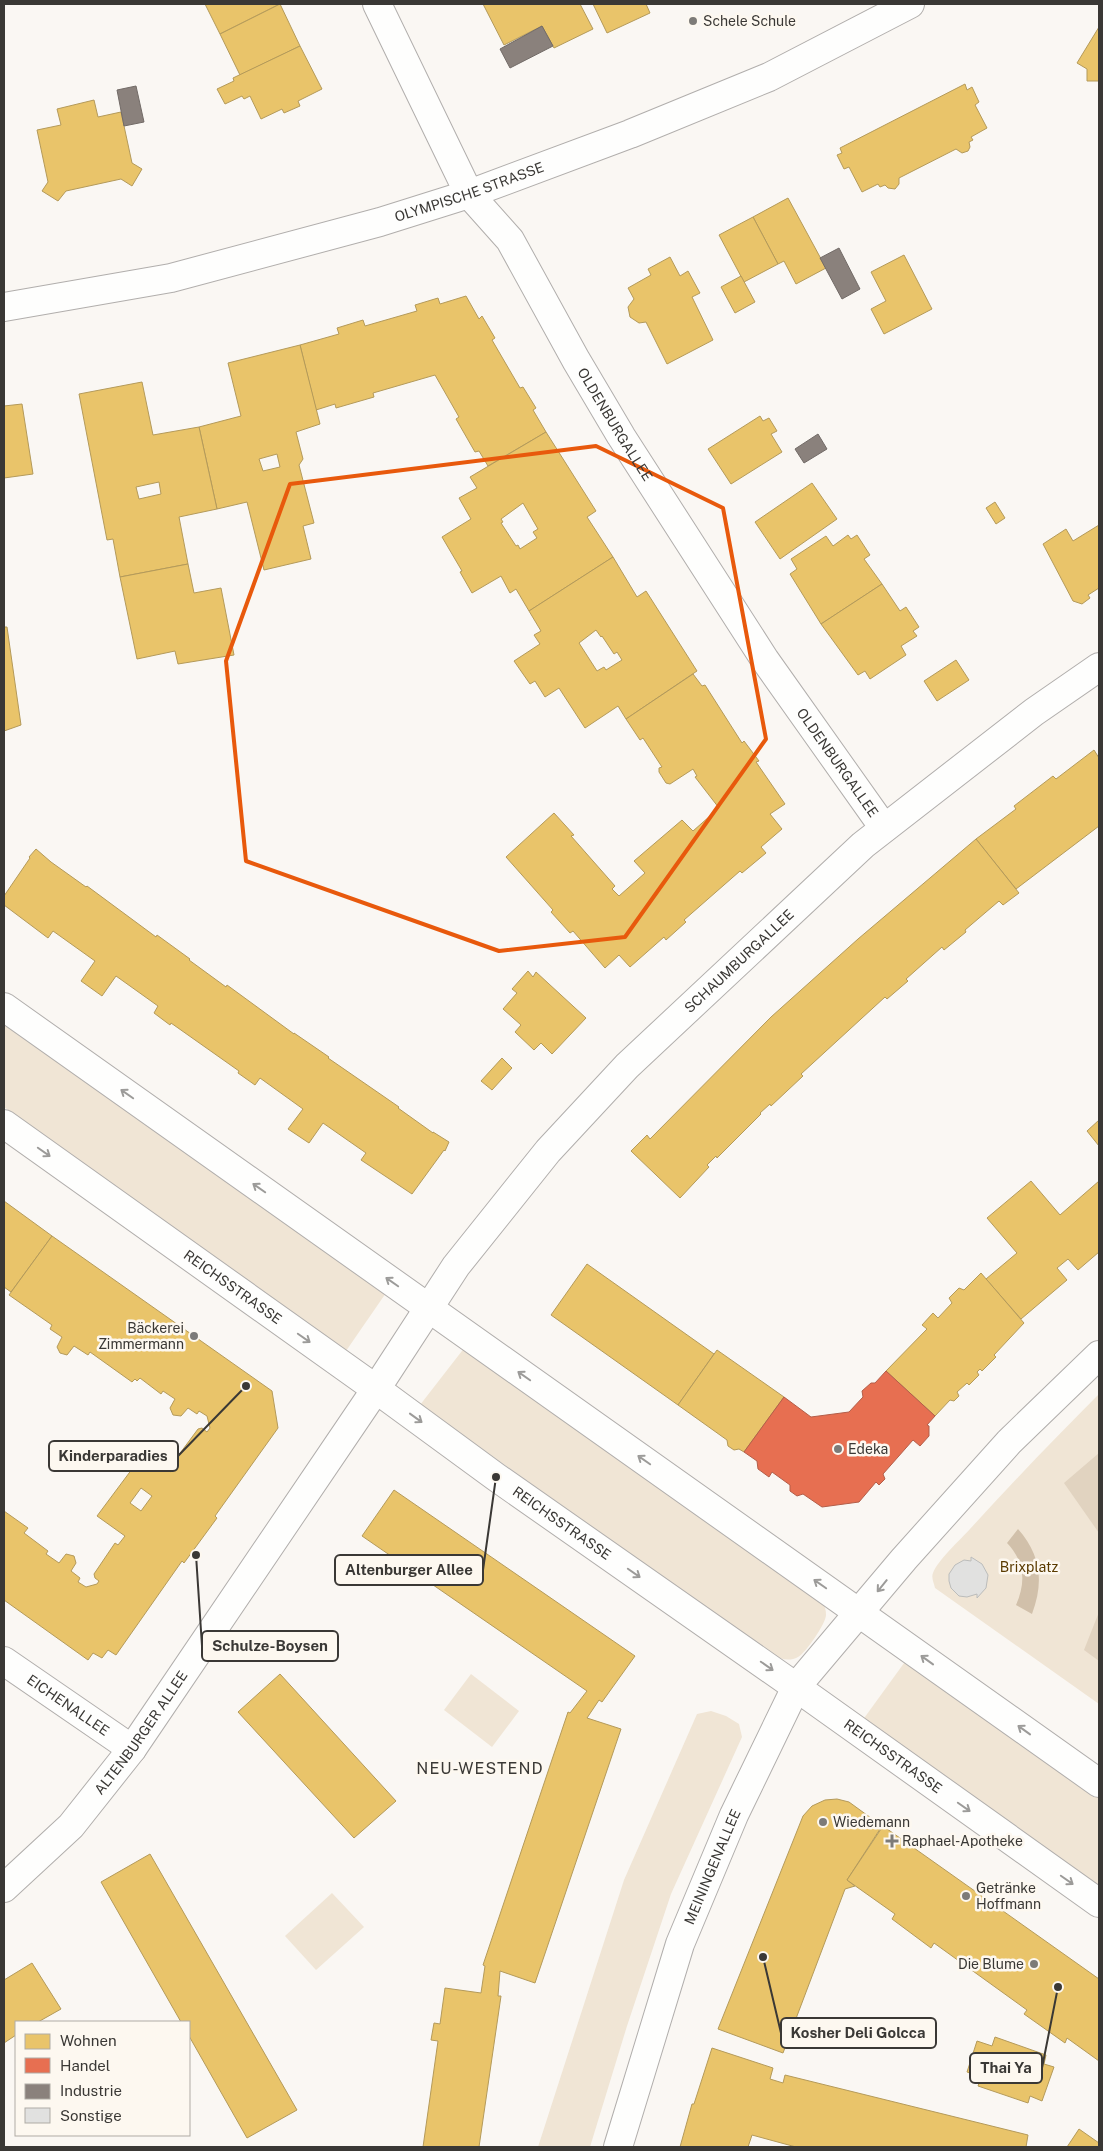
<svg xmlns="http://www.w3.org/2000/svg" width="1103" height="2151" viewBox="0 0 1103 2151" font-family="'Public Sans',sans-serif">
<style>
.green{fill:#f0e5d5}
.forest{fill:#e1d3c0}
.water{fill:#d1c0aa}
.homes{fill:#e9c46a;stroke:#b49a5a;fill-rule:evenodd}
.shops{fill:#e76f51;stroke:#b35e49}
.industry{fill:#8a817c;stroke:#726b67}
.building{fill:#e1e1e0;stroke:#bbbcbb}
.lines{fill:none;stroke-linecap:round;stroke-linejoin:round}
.street-casing{stroke:#b1aeac;stroke-width:30}
.secondary-casing{stroke:#b1aeac;stroke-width:30}
.street{stroke:#fefefd;stroke-width:28}
.secondary{stroke:#fefefd;stroke-width:28}
.oneway{stroke:#9c9b99}
.marked{fill:none;stroke:#e8590c;stroke-width:4;stroke-linejoin:round}
.poi-dot{fill:#7d7b78;stroke:#fdf8f0;stroke-width:2}
.labels{text-anchor:middle;dominant-baseline:central;stroke-width:5;stroke-linejoin:round;paint-order:stroke}
.poi-label{font-size:14px;fill:#3a3835;stroke:#fdf8f0;text-anchor:start}
.street-label{font-size:14px;fill:#3a3835;stroke:#fdf8f0}
.park-label{font-size:14px;fill:#5a3a00;stroke:#fdf8f0}
.quarter-label{font-size:16px;letter-spacing:1px;fill:#3a3835;stroke:#fdf8f0}
.leader{fill:none;stroke:#3a3835;stroke-width:2}
.callout-dot{fill:#3a3835;stroke:#fdf8f0;stroke-width:2}
.callout{fill:#fdf8f0;stroke:#3a3835;stroke-width:2}
.callout-label{font-size:15px;text-anchor:middle;font-weight:bold;fill:#3a3835}
</style>
<rect width="100%" height="100%" fill="#faf7f3"/>
<g class="green">
<path d="M4 1018 388 1290 346 1351 4 1107Z"/>
<path d="M465 1347 823 1603C825 1607 826 1610 826 1615 826 1623 806 1653 798 1657 789 1662 780 1659 772 1654L420 1405Z"/>
<path d="M1099 1394V1704L935 1588C934 1583 931 1578 933 1573 938 1560 960 1540 970 1529 1012 1483 1055 1438 1099 1394Z"/>
<path d="M907 1659 1099 1795V1887L862 1721Z"/>
<path d="M471 1674 519 1711 492 1747 444 1710Z"/>
<path d="M711 1711 726 1716 739 1724 742 1737 671 1894 627 2026 590 2147H538L624 1880 697 1714Z"/>
<path d="M332 1893 364 1927 316 1970 285 1936Z"/>
</g>
<g class="forest">
<path d="M1099 1453V1533L1064 1483Z"/>
<path d="M1099 1612V1661L1084 1650Z"/>
</g>
<path class="water" d="M1018 1529C1041 1555 1044 1582 1032 1614L1016 1605C1026 1582 1025 1562 1007 1543Z"/>
<g class="homes">
<path d="M205 4H280L220 34Z"/>
<path d="M280 4 300 46 240 75 220 34Z"/>
<path d="M483 4H580L593 29 554 48 542 26 504 45Z"/>
<path d="M593 4H646L650 13 607 33Z"/>
<path d="M1099 27V81H1087V69L1077 63Z"/>
<path d="M300 46 322 89 298 101 300 106 284 113 282 109 261 119 250 96 244 99 242 96 225 104 217 89 234 81 233 78Z"/>
<path d="M965 84 967 90 972 87 979 102 975 105 987 128 971 137 973 140 969 142 970 147 968 151 962 153 956 149 899 178V184L895 189 888 188 885 185 880 187 878 184 862 192 849 167 844 169 837 155 842 153 840 148Z"/>
<path d="M94 100 98 117 121 112 132 163 142 169 132 186 121 179 66 191 58 201 42 191 48 182 37 130 61 125 57 109Z"/>
<path d="M788 198 826 268 796 284 784 261 778 264 753 217Z"/>
<path d="M753 217 778 264 744 282 719 235Z"/>
<path d="M904 255 932 309 884 334 871 309 886 301 871 272Z"/>
<path d="M670 257 680 276 688 271 700 293 692 297 713 340 667 364 646 322 639 323 630 317 628 307 634 299 628 288 651 275 648 269Z"/>
<path d="M741 276 755 302 735 313 721 287Z"/>
<path d="M466 296 479 319 482 316 495 338 492 340 520 388 523 387 536 408 533 410 546 432 488 466 479 451 475 452 456 419 459 417 435 375 373 393 374 397 336 408 335 404 316 410 300 345 339 334 337 328 363 320 365 326 417 311 415 305 438 298 440 304Z"/>
<path d="M300 345 320 424 296 432 303 459 299 465 314 523 303 526 311 559 264 570 247 502 217 509 199 427 241 416 228 363ZM277 454 280 467 263 471 259 459Z"/>
<path d="M142 382 153 435 199 427 217 509 179 517 188 564 120 577 113 539 107 540 79 394ZM159 482 161 494 139 499 136 487Z"/>
<path d="M22 404 33 474 4 478V406Z"/>
<path d="M760 416 763 421 769 418 777 431 771 434 782 452 731 484 708 449Z"/>
<path d="M546 432 596 511 587 517 613 557 529 611 516 589 510 593 501 576 472 593 460 572 462 571 442 537 471 519 459 498 477 488 470 477ZM523 503 538 529 533 532 537 538 520 549 518 545 516 546 501 523 503 522 501 519Z"/>
<path d="M812 483 837 519 780 559 755 522Z"/>
<path d="M995 502 1005 518 996 524 986 508Z"/>
<path d="M1099 525V588L1088 595 1090 598 1082 604 1073 601 1043 544 1066 529 1073 541Z"/>
<path d="M848 535 851 539 857 535 870 555 864 559 882 584 821 624 790 574 797 569 791 559 826 536 833 546Z"/>
<path d="M613 557 637 597 646 591 697 671 626 719 618 706 585 728 559 688 545 697 535 681 530 684 514 661 540 644 534 635 541 631 529 611ZM596 630 601 637 602 636 614 654 617 652 622 660 606 670 604 667 597 671 579 643Z"/>
<path d="M188 564 194 593 221 588 234 655 178 664 175 651 137 659 120 577Z"/>
<path d="M882 584 900 611 906 607 919 627 913 631 917 636 901 646 906 655 870 679 865 671 858 675 821 624Z"/>
<path d="M4 627H7L21 725 4 731Z"/>
<path d="M956 660 969 680 937 701 924 681Z"/>
<path d="M693 674 702 686 705 685 742 743 744 741 759 761 756 762 785 804 770 814 782 829 761 847 766 853 742 873 740 871 684 920 686 922 666 940 664 937 630 967 619 955 605 968 573 931 570 933 551 912 553 910 506 857 554 813 574 835 571 836 615 886 612 889 619 896 645 873 634 861 682 820 693 831 719 808 695 777 697 776 693 769 670 784 666 783 659 772V768L662 767 643 738 640 740 626 719Z"/>
<path d="M1094 750 1099 758V826L1016 889 976 839 1016 809 1014 806 1053 776 1056 779Z"/>
<path d="M976 839 1019 893 1003 905 999 901 965 930 966 932 944 950 942 947 906 979 908 981 887 999 885 997 801 1074 803 1076 771 1106 770 1104 760 1113 761 1114 717 1158 716 1156 707 1165 709 1167 680 1198 631 1151 647 1135 650 1139 771 1017 858 939Z"/>
<path d="M36 849 51 862 86 887 87 886 156 937 157 935 190 959 189 960 226 987 227 985 294 1034V1033L329 1057 328 1058 399 1107 398 1108 433 1133V1132L449 1142 445 1151 444 1150 412 1194 361 1160 366 1153 323 1123 309 1143 288 1129 303 1109 260 1078 255 1085 238 1073 239 1071 171 1023 170 1025 154 1013 158 1006 116 976 102 996 81 981 95 961 53 931 48 938 4 905V896L30 858 29 857Z"/>
<path d="M528 971 533 977 536 972 586 1018 552 1054 541 1043 534 1050 515 1032 521 1025 503 1009 517 993 512 989Z"/>
<path d="M502 1058 512 1068 492 1090 481 1081Z"/>
<path d="M1099 1120V1146L1087 1131Z"/>
<path d="M1031 1181 1060 1215 1099 1181V1252L1078 1270 1068 1259 1057 1268 1067 1280 1021 1319 986 1279 1017 1253 987 1218Z"/>
<path d="M4 1201 52 1236 11 1292 4 1287Z"/>
<path d="M52 1236 272 1391 278 1428 215 1516 217 1518 184 1563 182 1561 116 1655 108 1650 102 1658 93 1653 88 1660 4 1600V1511L28 1528 24 1533 48 1551 46 1554 59 1563 66 1554 74 1556 76 1563 71 1571 80 1578 78 1582 86 1587 97 1584 99 1581 95 1578 94 1574 115 1543 118 1545 125 1536 97 1516 144 1453 171 1472 178 1462 175 1460 198 1429 202 1428 207 1432 210 1428 207 1416 199 1411 197 1414 188 1408 181 1416 173 1415 170 1408 175 1399 163 1391 161 1394 140 1378 137 1381 135 1379 132 1382 90 1352 88 1355 74 1346 67 1355 60 1353 57 1347 62 1337 50 1329 52 1325 9 1295ZM141 1488 152 1496 141 1511 130 1503Z"/>
<path d="M587 1264 714 1354 678 1405 551 1315Z"/>
<path d="M981 1273 1024 1323 994 1355 996 1357 982 1371 980 1369 977 1372 979 1375 969 1385 967 1383 957 1392 959 1396 954 1401 950 1400 935 1416 886 1371 927 1329 922 1325 933 1313 938 1318 952 1303 949 1298 959 1288 964 1290Z"/>
<path d="M717 1350 784 1397 744 1452 739 1449 734 1450 728 1446 727 1440 678 1405Z"/>
<path d="M394 1490 635 1656 602 1702 599 1700 587 1718 621 1729 535 1983 500 1971 498 1996H501L479 2147H423L438 2041 431 2040 434 2023 440 2024 445 1988 481 1993 485 1966 483 1965 568 1712 570 1713 587 1691 362 1536Z"/>
<path d="M280 1674 396 1801 354 1838 238 1712Z"/>
<path d="M837 1799 849 1802 882 1826 847 1880 855 1886 845 1889 783 2053 718 2029 803 1816 812 1806 825 1800Z"/>
<path d="M883 1826 1099 1979V2061L1067 2038 1065 2043 1024 2014 1027 2010 934 1943 931 1948 892 1919 895 1914 847 1880Z"/>
<path d="M150 1854 297 2110 247 2138 189 2036V2022H181L101 1882Z"/>
<path d="M32 1963 61 2009 38 2022H16V2035L4 2043V1980Z"/>
<path d="M995 2037 1046 2055 1044 2064 1054 2067 1042 2101 1030 2096 1028 2103 978 2086 981 2077 967 2072 977 2041 992 2046Z"/>
<path d="M712 2048 773 2068 770 2079 783 2083 785 2075 1028 2135 1026 2147H796L752 2135 748 2147H680L692 2104H694Z"/>
<path d="M1079 2129 1099 2143V2147H1067Z"/>
</g>
<path class="shops" d="M886 1371 935 1416 927 1425 929 1426V1436L920 1446 913 1440 883 1474 885 1479 879 1485 876 1482 859 1502 822 1507 803 1494 797 1496 790 1491V1485L772 1472 769 1477 758 1469 757 1461 744 1452 784 1397 811 1417 849 1412 863 1397 862 1391 871 1383H875Z"/>
<g class="industry">
<path d="M542 26 553 46 510 68 500 49Z"/>
<path d="M136 86 144 122 124 126 117 90Z"/>
<path d="M839 248 860 289 842 299 820 258Z"/>
<path d="M818 434 827 449 804 463 795 449Z"/>
</g>
<path class="building" d="M971 1557 982 1564 988 1575 986 1588 977 1598V1594L967 1597 959 1596 951 1588 949 1581V1574L955 1565 964 1560 971 1561Z"/>
<g class="lines">
<defs>
<g id="street">
<path id="s1" d="M377 4 469 194 510 240 576 360 621 436 765 660 884 828"/>
<path id="s2" d="M4 1661 132 1749"/>
<path id="s3" d="M4 1888 71 1826 132 1749 376 1389 456 1266 548 1151 627 1066 863 845 1034 712 1099 667"/>
<path id="s4" d="M618 2147 680 1944 734 1815 796 1687 904 1559 1009 1442 1099 1355"/>
</g>
<g id="secondary">
<path id="s5" d="M4 307 171 278 380 222 469 194 630 134 769 77 910 4"/>
<path d="M4 1007 1099 1783"/>
<path id="s6" d="M4 1124 376 1389 496 1477 796 1687 1099 1903"/>
</g>
</defs>
<use href="#street" class="street-casing"/>
<use href="#secondary" class="secondary-casing"/>
<use href="#street" class="street"/>
<use href="#secondary" class="secondary"/>
</g>
<defs><path id="oneway-shaft" d="M-6 0H5M1.5-3L5.5 0L1.5 3" fill="none" stroke-width="1.6" stroke-linecap="round" stroke-linejoin="round" transform="scale(1.25)"/></defs>
<g class="oneway">
<use href="#oneway-shaft" transform="translate(127 1094) rotate(-145)"/>
<use href="#oneway-shaft" transform="translate(44 1152) rotate(35)"/>
<use href="#oneway-shaft" transform="translate(259 1188) rotate(-145)"/>
<use href="#oneway-shaft" transform="translate(392 1282) rotate(-145)"/>
<use href="#oneway-shaft" transform="translate(304 1338) rotate(35)"/>
<use href="#oneway-shaft" transform="translate(524 1376) rotate(-145)"/>
<use href="#oneway-shaft" transform="translate(416 1418) rotate(36)"/>
<use href="#oneway-shaft" transform="translate(644 1460) rotate(-145)"/>
<use href="#oneway-shaft" transform="translate(634 1573) rotate(35)"/>
<use href="#oneway-shaft" transform="translate(820 1584) rotate(-145)"/>
<use href="#oneway-shaft" transform="translate(882 1586) rotate(129)"/>
<use href="#oneway-shaft" transform="translate(927 1660) rotate(-144)"/>
<use href="#oneway-shaft" transform="translate(767 1666) rotate(35)"/>
<use href="#oneway-shaft" transform="translate(1024 1730) rotate(-144)"/>
<use href="#oneway-shaft" transform="translate(964 1807) rotate(35)"/>
<use href="#oneway-shaft" transform="translate(1067 1880) rotate(35)"/>
</g>
<path class="marked" d="M596 446 723 508 766 739 625 937 499 951 246 861 226 661 290 484Z"/>
<g class="poi-dot">
<circle cx="693" cy="21" r="5"/>
<circle cx="194" cy="1336" r="5"/>
<circle cx="838" cy="1449" r="5"/>
<circle cx="823" cy="1822" r="5"/>
<path d="M889.5 1833.5h5v5h5v5h-5v5h-5v-5h-5v-5h5z"/>
<circle cx="966" cy="1896" r="5"/>
<circle cx="1034" cy="1964" r="5"/>
</g>
<g class="labels">
<g class="poi-label">
<text x="703" y="21">Schele Schule</text>
<text x="184" y="1328" text-anchor="end">Bäckerei<tspan x="184" dy="16">Zimmermann</tspan></text>
<text x="848" y="1449">Edeka</text>
<text x="833" y="1822">Wiedemann</text>
<text x="902" y="1841">Raphael-Apotheke</text>
<text x="976" y="1888">Getränke<tspan x="976" dy="16">Hoffmann</tspan></text>
<text x="1024" y="1964" text-anchor="end">Die Blume</text>
</g>
<g class="street-label">
<text stroke="none"><textPath href="#s5" startOffset="480">OLYMPISCHE STRASSE</textPath></text>
<text stroke="none"><textPath href="#s1" startOffset="485">OLDENBURGALLEE</textPath></text>
<text stroke="none"><textPath href="#s1" startOffset="890">OLDENBURGALLEE</textPath></text>
<text stroke="none"><textPath href="#s3" startOffset="1188">SCHAUMBURGALLEE</textPath></text>
<text stroke="none"><textPath href="#s6" startOffset="281">REICHSSTRASSE</textPath></text>
<text stroke="none"><textPath href="#s6" startOffset="686">REICHSSTRASSE</textPath></text>
<text stroke="none"><textPath href="#s2" startOffset="78">EICHENALLEE</textPath></text>
<text stroke="none"><textPath href="#s3" startOffset="208">ALTENBURGER ALLEE</textPath></text>
<text stroke="none"><textPath href="#s6" startOffset="1091">REICHSSTRASSE</textPath></text>
<text stroke="none"><textPath href="#s4" startOffset="296">MEININGENALLEE</textPath></text>
</g>
<g class="park-label">
<text x="1029" y="1567">Brixplatz</text>
</g>
<g class="quarter-label">
<text x="480" y="1768">NEU-WESTEND</text>
</g>
</g>
<path class="leader" d="M246 1386L178 1456M496 1477L483 1570M196 1555L202 1646M763 1957L781 2033M1058 1987L1042 2068"/>
<g class="callout-dot">
<circle cx="246" cy="1386" r="5"/>
<circle cx="496" cy="1477" r="5"/>
<circle cx="196" cy="1555" r="5"/>
<circle cx="763" cy="1957" r="5"/>
<circle cx="1058" cy="1987" r="5"/>
</g>
<g class="callout">
<rect x="49" y="1441" width="129" height="30" rx="5"/>
<rect x="335" y="1555" width="148" height="30" rx="5"/>
<rect x="202" y="1631" width="136" height="30" rx="5"/>
<rect x="781" y="2018" width="155" height="30" rx="5"/>
<rect x="970" y="2053" width="72" height="30" rx="5"/>
</g>
<g class="callout-label">
<text x="113" y="1461">Kinderparadies</text>
<text x="409" y="1575">Altenburger Allee</text>
<text x="270" y="1651">Schulze-Boysen</text>
<text x="858" y="2038">Kosher Deli Golcca</text>
<text x="1006" y="2073">Thai Ya</text>
</g>
<rect width="1103" height="2151" fill="none" stroke="#3a3835" stroke-width="10"/>
<rect x="15" y="2021" width="175" height="115" fill="#fdf8f0" stroke="#afaba5"/>
<rect x="25" y="2034" width="25" height="15" fill="#e9c46a" stroke="#afaba5"/>
<text x="60" y="2046" font-size="15" fill="#3a3835">Wohnen</text>
<rect x="25" y="2058" width="25" height="15" fill="#e76f51" stroke="#afaba5"/>
<text x="60" y="2071" font-size="15" fill="#3a3835">Handel</text>
<rect x="25" y="2084" width="25" height="15" fill="#8a817c" stroke="#afaba5"/>
<text x="60" y="2096" font-size="15" fill="#3a3835">Industrie</text>
<rect x="25" y="2108" width="25" height="15" fill="#e1e1e0" stroke="#afaba5"/>
<text x="60" y="2121" font-size="15" fill="#3a3835">Sonstige</text>
</svg>
